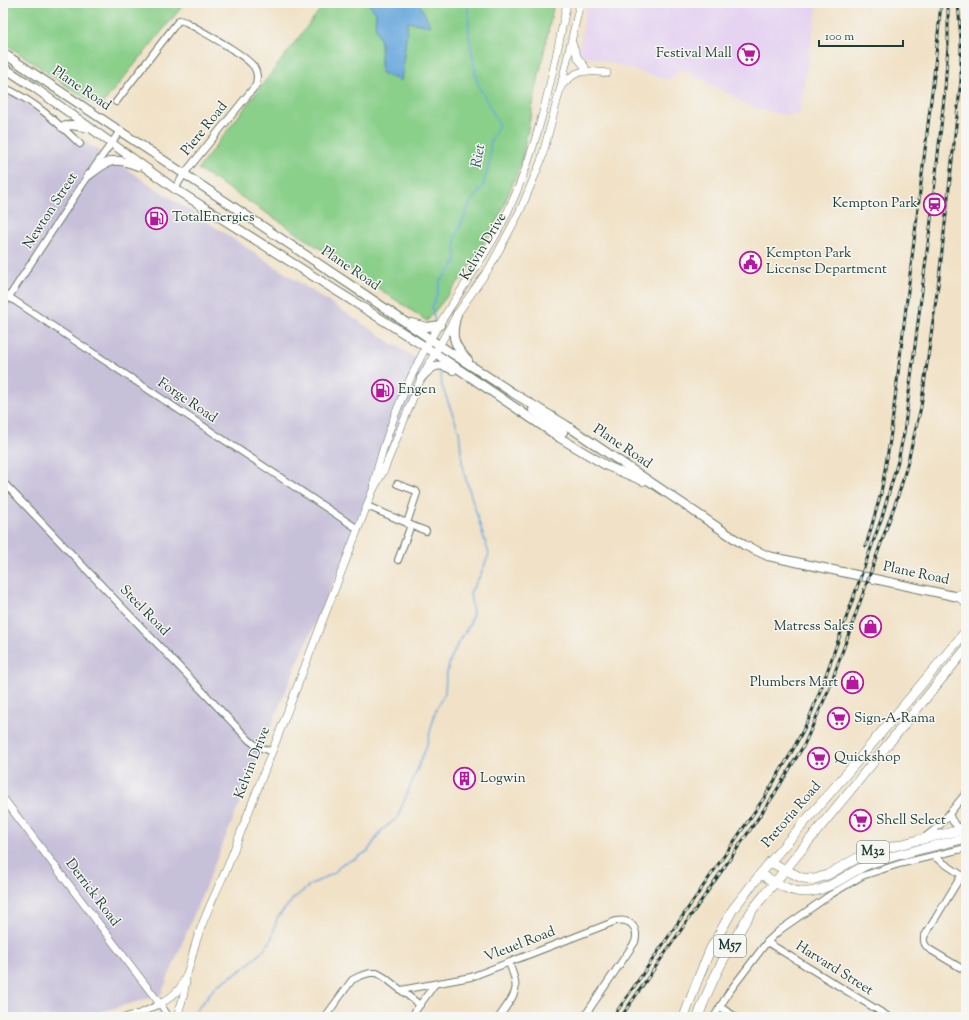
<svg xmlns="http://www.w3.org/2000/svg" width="969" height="1020" viewBox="0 0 969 1020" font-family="'Sorts Mill Goudy',serif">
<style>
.built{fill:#e5d3f1}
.industrial{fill:#c7c0d9}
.green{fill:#8acf8a;stroke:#54865f}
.water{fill:#6ba9dd;stroke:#457388}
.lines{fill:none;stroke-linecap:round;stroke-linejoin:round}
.stream{stroke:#6ba9dd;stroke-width:1.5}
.minor-casing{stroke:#687767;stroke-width:8}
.tertiary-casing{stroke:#687767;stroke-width:8}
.secondary-casing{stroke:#687767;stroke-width:10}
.primary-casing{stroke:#687767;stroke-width:10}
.minor{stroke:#fff;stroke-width:6}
.tertiary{stroke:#fff;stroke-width:7}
.secondary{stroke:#fff;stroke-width:8}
.primary{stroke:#fff;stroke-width:9}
.rail-casing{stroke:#1f3d34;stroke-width:3}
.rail{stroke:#f6f6f2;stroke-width:1.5;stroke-dasharray:4.5;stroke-linecap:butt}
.labels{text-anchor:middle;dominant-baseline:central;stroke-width:3;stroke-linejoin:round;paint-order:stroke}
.shield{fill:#f6f6f2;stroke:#60746d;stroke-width:1}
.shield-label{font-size:13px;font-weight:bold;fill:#1f3d34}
.poi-label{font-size:14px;fill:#1f3d34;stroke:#f6f6f2;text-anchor:start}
.street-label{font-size:14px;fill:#1f3d34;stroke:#f6f6f2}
.water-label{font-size:15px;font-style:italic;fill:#365d67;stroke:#f6f6f2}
</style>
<rect width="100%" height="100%" fill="#f6f6f2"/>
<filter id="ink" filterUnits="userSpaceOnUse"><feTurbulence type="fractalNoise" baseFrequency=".025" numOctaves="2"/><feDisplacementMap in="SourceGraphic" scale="8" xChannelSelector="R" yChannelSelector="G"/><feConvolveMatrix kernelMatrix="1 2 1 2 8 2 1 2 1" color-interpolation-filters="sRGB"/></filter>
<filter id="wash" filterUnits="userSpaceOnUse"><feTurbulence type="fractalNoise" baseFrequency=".012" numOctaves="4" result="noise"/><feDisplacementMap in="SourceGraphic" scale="16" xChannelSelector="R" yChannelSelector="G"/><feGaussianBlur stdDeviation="0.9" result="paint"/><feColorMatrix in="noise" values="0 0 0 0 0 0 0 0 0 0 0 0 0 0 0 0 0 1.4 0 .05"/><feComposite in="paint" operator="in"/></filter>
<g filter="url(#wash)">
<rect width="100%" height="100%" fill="#f1e2c7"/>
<path class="built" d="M587 3H818L799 115 791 114 790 115 778 114 747 105 717 87 707 84V81L691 77 693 72 680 70 668 80 581 54 579 50Z"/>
<path class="industrial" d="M3 88 430 368 293 673 161 995 83 1017H3Z"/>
<g class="green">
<path d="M3 3H185L99 108 3 42Z"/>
<path d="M325 3H554L521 163 500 215 467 271 427 321 285 225 198 169Z"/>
</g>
<path class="water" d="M368 3H419L431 26 408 22 401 81 381 73V43L375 26 376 13Z"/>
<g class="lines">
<g class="stream">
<path d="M435 323 432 307 437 295 440 281 451 269 456 261 455 238 470 204 483 186 489 165 491 140 499 124 477 82 469 35 468 3"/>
<path d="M191 1017 216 986 243 969 258 956 271 941 277 918 294 898 312 884 334 873 343 863 355 859 368 851 381 831 397 818 426 748 436 709 445 693 446 677 450 661 457 645 469 626 473 613 470 593 481 574 489 554 463 470 459 431 442 386 440 368"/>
</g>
</g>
</g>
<g filter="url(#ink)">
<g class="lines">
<defs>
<g id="minor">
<path d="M3 87C33 100 56 121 80 144"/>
<path d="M116 102 179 20 186 22C202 32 244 53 254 67 258 73 257 78 256 85L184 174 175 189"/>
<path d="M3 293 358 529"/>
<path d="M3 306 88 176 120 131"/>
<path d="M3 482 249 740 258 747 271 751"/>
<path d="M367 506 407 523 417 493 416 491 397 484"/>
<path d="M408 524 426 531"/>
<path d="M398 560 411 525"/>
<path d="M949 814C952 821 955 827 964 829"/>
<path d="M925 837 940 825 966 793"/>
<path d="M933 856 966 878"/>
<path d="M961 876 924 937C923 943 925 945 929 949L966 971"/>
<path d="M767 942 889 1017"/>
<path d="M401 990 471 977 616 921C630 918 639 928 635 942L584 1017"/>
<path d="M720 1007 736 1017"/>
<path d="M126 1017 141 1013 160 1004 169 1017"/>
<path d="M325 1017 352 980 360 976 370 973H377L384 977 420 1005"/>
<path d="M411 1017 435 984"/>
<path d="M499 1017C516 992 521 992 509 963"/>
<path d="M714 1017 729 992 767 942 780 930 830 895 862 876 899 864 966 848"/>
</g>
<g id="tertiary">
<path d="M572 43 578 58 585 67"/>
<path d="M562 85C579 67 585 71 607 73"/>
<path d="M374 483C384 438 404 388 426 347 448 307 477 270 499 229 536 160 552 79 567 3"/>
<path d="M3 798 160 1004C167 1000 174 995 179 989 189 976 191 957 196 942 204 916 216 892 227 868L373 490 384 470 421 378 457 314 490 267 520 211 541 161 561 86 580 3"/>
<path d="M177 1017 183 998 186 981"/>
</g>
<g id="secondary">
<path d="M3 53 364 294 439 345 513 393 566 425 744 545 768 556 963 598"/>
<path d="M3 67 35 88 175 189 435 353 560 438 607 466 643 481"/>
<path d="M62 127 72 125 89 128"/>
<path d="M88 176C108 160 113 156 138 166"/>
<path d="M457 314C451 335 452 344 468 360"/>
<path d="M411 323 427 327 440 325"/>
<path d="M421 378C432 366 437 361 453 370"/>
<path d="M533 410 563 432"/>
</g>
<g id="primary">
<path d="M957 596 966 592"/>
<path d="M958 596 966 602"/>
<path d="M770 862 802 878 815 879 827 875 859 857 876 851 918 840 966 829"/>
<path d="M760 874C774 881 788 892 805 892 828 893 852 869 874 862 904 852 936 846 966 838"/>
<path d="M684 1017 698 979 710 950 733 909 770 862 854 765 966 631"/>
<path d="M698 1017C712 978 731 943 753 909L966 649"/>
</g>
</defs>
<use href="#minor" class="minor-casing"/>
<use href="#tertiary" class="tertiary-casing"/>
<use href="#secondary" class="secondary-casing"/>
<use href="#primary" class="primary-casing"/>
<use href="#minor" class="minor"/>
<use href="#tertiary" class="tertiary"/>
<use href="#secondary" class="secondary"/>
<use href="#primary" class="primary"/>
<defs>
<g id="rail">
<path d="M866 546 881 493 890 440 934 75 941 3"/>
<path d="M613 1017 764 798 790 755 808 721 822 686 882 517 898 461 904 433 910 385 931 220 945 89 948 44V3"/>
<path d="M621 1017 772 798 804 745 829 689 900 490 907 465 921 407 939 278 961 80V40L958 3"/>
</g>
</defs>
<use href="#rail" class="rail-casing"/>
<use href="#rail" class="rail"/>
</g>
</g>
<defs>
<symbol id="supermarket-ring" viewBox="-11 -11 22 22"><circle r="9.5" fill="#f6f6f2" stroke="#b5179e" stroke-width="1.5"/><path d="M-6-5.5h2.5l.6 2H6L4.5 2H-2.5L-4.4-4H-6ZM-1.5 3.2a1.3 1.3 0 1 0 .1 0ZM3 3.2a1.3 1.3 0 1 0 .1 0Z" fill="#b5179e"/></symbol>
<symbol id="station-ring" viewBox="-11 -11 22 22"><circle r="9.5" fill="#f6f6f2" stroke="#b5179e" stroke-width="1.5"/><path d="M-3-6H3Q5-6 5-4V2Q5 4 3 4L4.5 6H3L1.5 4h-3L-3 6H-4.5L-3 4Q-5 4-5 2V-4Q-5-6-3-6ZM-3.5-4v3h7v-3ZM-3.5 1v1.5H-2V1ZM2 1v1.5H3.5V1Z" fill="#b5179e"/></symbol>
<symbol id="fuel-ring" viewBox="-11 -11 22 22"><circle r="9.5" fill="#f6f6f2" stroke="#b5179e" stroke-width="1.5"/><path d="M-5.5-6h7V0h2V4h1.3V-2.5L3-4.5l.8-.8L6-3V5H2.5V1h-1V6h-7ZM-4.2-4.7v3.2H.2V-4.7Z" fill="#b5179e"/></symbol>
<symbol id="civic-ring" viewBox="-11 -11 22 22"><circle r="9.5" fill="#f6f6f2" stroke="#b5179e" stroke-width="1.5"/><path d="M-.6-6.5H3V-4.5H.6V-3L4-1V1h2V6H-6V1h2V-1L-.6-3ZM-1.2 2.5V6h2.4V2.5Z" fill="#b5179e"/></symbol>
<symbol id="shop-ring" viewBox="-11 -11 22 22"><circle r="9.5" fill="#f6f6f2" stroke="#b5179e" stroke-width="1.5"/><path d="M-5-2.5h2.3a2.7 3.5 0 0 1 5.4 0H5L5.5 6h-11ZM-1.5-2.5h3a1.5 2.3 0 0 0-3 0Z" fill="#b5179e"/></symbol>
<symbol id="building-ring" viewBox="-11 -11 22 22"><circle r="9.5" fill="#f6f6f2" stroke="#b5179e" stroke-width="1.5"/><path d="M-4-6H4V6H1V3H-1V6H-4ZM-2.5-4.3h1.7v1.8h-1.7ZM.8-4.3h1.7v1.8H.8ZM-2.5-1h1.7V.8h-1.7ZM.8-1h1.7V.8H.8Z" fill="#b5179e"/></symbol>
</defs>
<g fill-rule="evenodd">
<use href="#supermarket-ring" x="736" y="42" width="25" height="25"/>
<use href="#station-ring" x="922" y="192" width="25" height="25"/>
<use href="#fuel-ring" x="144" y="206" width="25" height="25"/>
<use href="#civic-ring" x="738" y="250" width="25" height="25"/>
<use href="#fuel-ring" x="370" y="378" width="25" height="25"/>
<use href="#shop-ring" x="858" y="614" width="25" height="25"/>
<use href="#shop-ring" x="840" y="670" width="25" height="25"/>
<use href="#supermarket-ring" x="826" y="706" width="25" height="25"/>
<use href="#supermarket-ring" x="806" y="746" width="25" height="25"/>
<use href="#building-ring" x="452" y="766" width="25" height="25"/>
<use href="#supermarket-ring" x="848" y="808" width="25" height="25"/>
</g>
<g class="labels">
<g class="shield">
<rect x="857" y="841" width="32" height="22" rx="3"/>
<rect x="714" y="935" width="32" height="22" rx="3"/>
</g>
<g class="shield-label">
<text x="873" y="852">M32</text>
<text x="730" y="946">M57</text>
</g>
<g class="poi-label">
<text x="732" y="54" text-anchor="end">Festival Mall</text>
<text x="918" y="204" text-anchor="end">Kempton Park</text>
<text x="172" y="218">TotalEnergies</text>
<text x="766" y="254">Kempton Park<tspan x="766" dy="16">License Department</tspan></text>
<text x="398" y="390">Engen</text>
<text x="854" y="627" text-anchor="end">Matress Sales</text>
<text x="838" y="683" text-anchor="end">Plumbers Mart</text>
<text x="854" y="719">Sign-A-Rama</text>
<text x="834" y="758">Quickshop</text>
<text x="480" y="779">Logwin</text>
<text x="876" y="821">Shell Select</text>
</g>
<g class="street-label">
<text transform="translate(81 89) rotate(34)">Plane Road</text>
<text transform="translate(205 129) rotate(-51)">Piere Road</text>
<text transform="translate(51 211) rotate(-57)">Newton Street</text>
<text transform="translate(484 247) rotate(-59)">Kelvin Drive</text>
<text transform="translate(350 269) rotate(34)">Plane Road</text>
<text transform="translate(187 401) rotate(34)">Forge Road</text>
<text transform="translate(622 447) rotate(34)">Plane Road</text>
<text transform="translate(916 574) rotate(12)">Plane Road</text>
<text transform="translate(144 611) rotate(46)">Steel Road</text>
<text transform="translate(253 763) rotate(-69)">Kelvin Drive</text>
<text transform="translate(792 815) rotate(-49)">Pretoria Road</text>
<text transform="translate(92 893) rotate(53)">Derrick Road</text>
<text transform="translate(520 945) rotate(-21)">Vleuel Road</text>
<text transform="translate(834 969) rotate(32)">Harvard Street</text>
</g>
<g class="water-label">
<text transform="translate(479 156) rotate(-81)">Riet</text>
</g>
</g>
<rect width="969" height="1020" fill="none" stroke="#f6f6f2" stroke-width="16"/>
<path d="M819 40v6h84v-6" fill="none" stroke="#1f3d34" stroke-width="2"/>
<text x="825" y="40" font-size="12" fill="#1f3d34" stroke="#f6f6f2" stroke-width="3" paint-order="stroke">100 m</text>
</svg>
